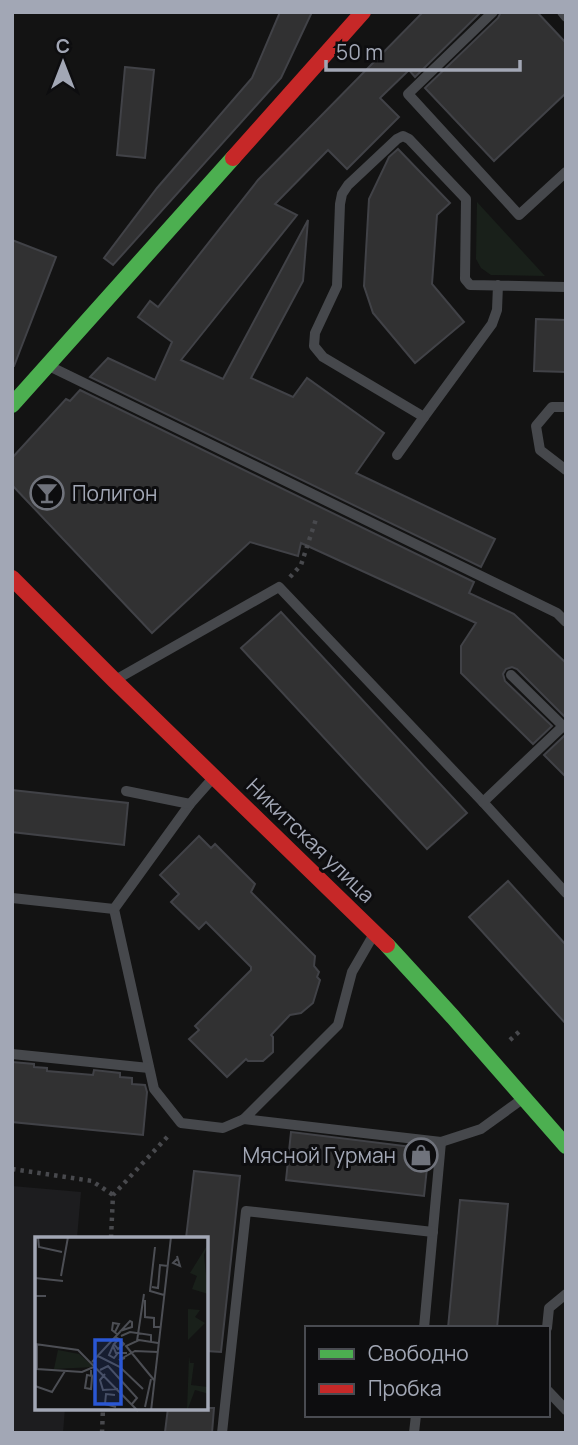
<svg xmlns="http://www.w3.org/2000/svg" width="578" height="1445" viewBox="0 0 578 1445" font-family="Manrope,sans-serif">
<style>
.built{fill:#1d1d1f}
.green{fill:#19201a}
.building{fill:#313132;stroke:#414247;stroke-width:2}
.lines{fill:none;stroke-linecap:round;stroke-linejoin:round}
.path{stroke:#48494d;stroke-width:4.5;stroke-dasharray:3.5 5;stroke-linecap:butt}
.lane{stroke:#46484c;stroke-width:10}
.fast{stroke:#4caf50;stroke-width:16}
.jam{stroke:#c62828;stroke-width:16}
.labels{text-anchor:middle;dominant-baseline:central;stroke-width:6;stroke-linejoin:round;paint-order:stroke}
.poi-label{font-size:21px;fill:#a2a7b5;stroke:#0d0d0f;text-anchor:start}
.street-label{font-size:21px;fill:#a2a7b5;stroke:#0d0d0f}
.inset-road{fill:none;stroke:#4c4e54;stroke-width:2}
.view{fill:#2a57d4;fill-opacity:0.15;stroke:#2a57d4;stroke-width:3.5}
.inset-edge{fill:none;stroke:#a2a7b5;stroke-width:3.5}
</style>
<rect width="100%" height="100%" fill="#131313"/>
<path class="built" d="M12 1186 81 1192 77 1238H37V1408H65L63 1433H12Z"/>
<path class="green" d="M477 202 545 276 491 275 481 268 476 259Z"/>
<g class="building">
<path d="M280 12H312L281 78 113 265 104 258 157 188 252 78Z"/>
<path d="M423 12H481L415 77 409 70 380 98 399 117 347 169 328 150 275 204 297 215 181 360 223 379 308 220 303 281 251 378 293 397 307 378 384 433 356 473 495 539 481 567 90 377 108 358 155 380 172 342 138 317 150 301 158 307 258 180Z"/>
<path d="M501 12H537L566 43V93L494 161 425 88 498 18Z"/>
<path d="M125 67 154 70 145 158 117 155Z"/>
<path d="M398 149 450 203 437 215 432 284 464 322 415 363 373 313 364 286 369 199 389 157Z"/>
<path d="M12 240 56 257 14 366H12Z"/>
<path d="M536 319 566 320V372L534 371Z"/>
<path d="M80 390 474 582 469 593 514 614 566 663V718L517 669 512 667 506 669 503 674 505 681 552 726 533 744 461 673V646L476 623 301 543 298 556 250 542 152 633 12 485V458L66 399 70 401Z"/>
<path d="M281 612 467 813 427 849 241 648Z"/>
<path d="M564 736H566V777L544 755Z"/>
<path d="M12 790 128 803 124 845 12 832Z"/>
<path d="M199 836 211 848 215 844 255 884 251 892 315 956 314 966 319 972 317 977 320 980 313 1003 301 1013 290 1015 271 1035 273 1037V1052L263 1061H248L246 1059 227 1077 189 1039 199 1030 195 1026 251 970V967L206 922 199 929 171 902 179 894 160 875Z"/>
<path d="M508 881 566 945V1024L469 917Z"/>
<path d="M12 1062 34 1064V1067L47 1068V1071L93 1075 94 1070 120 1073V1077L132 1078V1084L145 1085 147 1092 143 1135 12 1122Z"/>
<path d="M291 1132 429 1149 424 1196 286 1180Z"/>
<path d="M194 1171 240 1176 221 1352 206 1351V1238H186Z"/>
<path d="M460 1200 508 1204 497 1328H448Z"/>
<path d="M168 1408H214L212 1433 165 1432Z"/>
</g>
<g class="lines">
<g class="path">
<path d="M290 577 301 565 317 516"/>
<path d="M510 1040 522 1029"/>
<path d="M12 1169 92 1181 113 1195"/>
<path d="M111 1238 113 1195 169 1135"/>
<path d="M102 1433 103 1408"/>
</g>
<g class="lane">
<path d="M493 12 408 94 519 215 566 172"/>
<path d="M562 12 566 17"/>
<path d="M498 285 497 310 492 324 424 417 323 357 314 346 315 333 337 286 340 204 342 194 348 185 397 139 403 136 409 139 466 199 465 279 470 285 566 287"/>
<path d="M49 366 557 613 566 622"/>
<path d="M566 407H552L536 426 540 450 566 470"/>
<path d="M397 455 424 417"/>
<path d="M511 675 563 726"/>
<path d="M117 679 279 587 483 802 566 893"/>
<path d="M213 778 190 804 114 909 154 1089 181 1123 223 1128 244 1119 441 1142 481 1129 521 1100"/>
<path d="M126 791 190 804"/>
<path d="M483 802 563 726 566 728"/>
<path d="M12 898 114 909"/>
<path d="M12 1054 149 1068"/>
<path d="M244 1119 338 1025 352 972 374 934"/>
<path d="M424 1328 441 1142"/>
<path d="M547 1328 549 1308 566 1294"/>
<path d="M548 1391 566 1410"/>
<path d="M222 1433 246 1211 433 1232"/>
<path d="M414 1433 416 1415"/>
</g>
<g class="fast">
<path d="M12 405 233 158"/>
<path d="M387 945 453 1017 566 1146"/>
</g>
<g class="jam">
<path d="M233 158 363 12"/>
<path d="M12 578 115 681 387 945"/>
</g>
</g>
<defs>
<symbol id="bar-ring" viewBox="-11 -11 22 22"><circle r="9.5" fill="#0d0d0f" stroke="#70737c" stroke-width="1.5"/><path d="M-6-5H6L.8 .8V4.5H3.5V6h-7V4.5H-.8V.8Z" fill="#70737c"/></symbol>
<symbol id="shop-ring" viewBox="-11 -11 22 22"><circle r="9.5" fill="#0d0d0f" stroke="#70737c" stroke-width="1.5"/><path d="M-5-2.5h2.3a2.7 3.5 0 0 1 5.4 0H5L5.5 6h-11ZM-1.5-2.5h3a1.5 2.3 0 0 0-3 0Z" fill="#70737c"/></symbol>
</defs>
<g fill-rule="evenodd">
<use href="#bar-ring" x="28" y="474" width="38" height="38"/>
<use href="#shop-ring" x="402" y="1136" width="38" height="38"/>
</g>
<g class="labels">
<g class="poi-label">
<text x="72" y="493">Полигон</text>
<text x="396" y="1155" text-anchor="end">Мясной Гурман</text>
</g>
<g class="street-label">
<text transform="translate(311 840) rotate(44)">Никитская улица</text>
</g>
</g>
<g transform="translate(35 1237)">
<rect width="173" height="173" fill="#131313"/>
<path d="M173 7 169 18 173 57 157 52 162 39 155 36ZM153 72 165 73 160 80 170 86 153 103ZM23 113 44 117 59 130 19 132ZM154 119 155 126H159L156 148 173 150 174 157 160 153 152 174Z" fill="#19201a"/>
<path class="inset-road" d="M3 0 4 10 27 15M120 10 115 54 129 58M142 19 145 29 138 26 142 22M26 39 33 0M0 41V59H11M0 41 28 44M117 50 123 51 125 28 133 29M110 63V80L119 81V90H125M80 95 84 87 78 86 77 93 82 97M86 99 95 95 116 98V105M80 100 84 102 89 107 83 112 79 107 83 103M102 104 109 57M0 107 43 113 103 174M2 108V132L47 135 61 129M83 116 79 121 74 118 78 109 81 116H92M63 119 85 130 108 152M90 121 84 123 100 114 123 115M57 125 95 84 97 85V90L85 94M56 133V137L57 139V140L56 152 50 151 52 138 57 139M65 133 73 129 82 139 102 161 97 167M70 137 65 143 68 153 83 152M119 143 91 109 104 103 123 106M0 149 17 155 30 134M80 158 71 157 70 167 81 170M110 170 116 142M116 174 136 0"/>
<path class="view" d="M60 103H86V167H60Z"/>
<rect width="173" height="173" class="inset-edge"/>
</g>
<rect width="578" height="1445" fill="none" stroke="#a2a7b5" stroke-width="28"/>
<rect x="305" y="1326" width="245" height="91" fill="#0d0d0f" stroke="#494b51" stroke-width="2"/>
<rect x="319" y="1349" width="35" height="10" fill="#4caf50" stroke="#494b51" stroke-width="2"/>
<text x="368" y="1361" font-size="21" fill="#a2a7b5">Свободно</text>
<rect x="319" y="1384" width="35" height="10" fill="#c62828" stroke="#494b51" stroke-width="2"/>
<text x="368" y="1396" font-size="21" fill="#a2a7b5">Пробка</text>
<g transform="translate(63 63)" stroke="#0d0d0f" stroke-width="5" paint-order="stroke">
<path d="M0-5L12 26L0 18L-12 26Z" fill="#a2a7b5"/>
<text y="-10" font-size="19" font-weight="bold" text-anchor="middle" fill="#a2a7b5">С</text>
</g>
<path d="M326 60v10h194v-10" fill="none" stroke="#a2a7b5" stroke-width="3.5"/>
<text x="336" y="60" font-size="21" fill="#a2a7b5" stroke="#0d0d0f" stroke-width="5" paint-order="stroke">50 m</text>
</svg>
